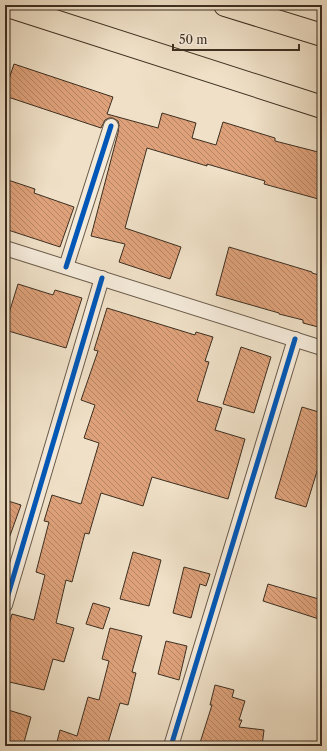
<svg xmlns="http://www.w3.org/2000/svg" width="327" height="751" viewBox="0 0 327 751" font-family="'Libre Caslon Text',serif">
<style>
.building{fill:url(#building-back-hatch);stroke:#3d2f21}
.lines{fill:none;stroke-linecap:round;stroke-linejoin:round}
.minor-casing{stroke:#6a5b4a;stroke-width:16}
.primary-casing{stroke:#3d2f21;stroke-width:24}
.minor{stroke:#f5ebdb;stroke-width:14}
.primary{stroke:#efe0c7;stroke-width:22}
.cycleway-casing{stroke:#f5ebdb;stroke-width:8}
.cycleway{stroke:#0057b8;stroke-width:5}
</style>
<defs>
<pattern id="building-back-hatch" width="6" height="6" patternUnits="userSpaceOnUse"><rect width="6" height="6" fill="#dea17a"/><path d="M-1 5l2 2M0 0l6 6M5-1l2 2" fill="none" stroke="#b58464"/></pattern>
</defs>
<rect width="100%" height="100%" fill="#efe0c7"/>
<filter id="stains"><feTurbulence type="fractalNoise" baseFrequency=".005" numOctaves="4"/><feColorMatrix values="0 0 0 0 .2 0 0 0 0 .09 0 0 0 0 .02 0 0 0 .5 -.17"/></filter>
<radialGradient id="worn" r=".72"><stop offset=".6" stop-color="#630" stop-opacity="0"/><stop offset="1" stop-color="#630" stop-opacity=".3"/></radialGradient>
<g class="building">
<path d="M14 64 113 97 107 114 158 128 162 113 196 123 192 138 216 145 223 122 275 138V141L322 153V200L264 184 265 181 207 164V166L147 148 125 228 181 247 170 279 119 262 125 244 91 236 118 133 119 125 118 121 113 118H109L105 120 101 128 5 96V91Z"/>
<path d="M5 179 35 189 34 193 74 207 60 247 5 229Z"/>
<path d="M229 247 312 272V273L322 276V328L303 323V320L279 314V313L216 295Z"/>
<path d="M18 284 53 295 55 290 82 298 66 348 5 330V326Z"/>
<path d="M107 308 195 335 196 332 213 337 205 361 209 362 197 401 222 408 215 430 245 439 228 499 152 477 143 506 101 493 89 534 85 533 72 582 66 580 56 623 74 628 64 662 53 659 44 690 5 681V639L12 614 34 620 45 575 36 572 49 522 44 521 52 495 81 504 99 443 84 438 95 405 81 400 98 351 94 350Z"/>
<path d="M241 347 271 357 254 413 223 404Z"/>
<path d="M302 407 322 413V455L306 507 275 498Z"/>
<path d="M5 500 21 505 7 544H5Z"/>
<path d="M133 552 161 560 149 606 120 599Z"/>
<path d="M184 567 210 574 206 586 200 584 191 618 173 613Z"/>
<path d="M268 584 322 600V620L263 601Z"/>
<path d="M93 603 110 608 103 629 86 624Z"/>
<path d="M110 628 142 636 132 672 136 673 128 705 120 703 107 746H56L60 730 77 736 88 697 99 700 109 661 102 659Z"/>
<path d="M166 641 187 646 179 680 158 674Z"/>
<path d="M215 685 234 690 232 697 245 701 239 720H242L239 727 264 730 262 746H199L212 705H210Z"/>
<path d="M5 709 31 717 23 746H5Z"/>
</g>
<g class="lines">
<defs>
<g id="minor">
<path d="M5 248 322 348"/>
<path d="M66 267 111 126"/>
<path d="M5 605 102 278"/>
<path d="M171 746 295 339"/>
</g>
<g id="primary">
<path d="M5 5 322 107"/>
<path d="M225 5 322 35"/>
</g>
</defs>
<use href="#minor" class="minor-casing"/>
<use href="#primary" class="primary-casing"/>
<use href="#minor" class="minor"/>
<use href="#primary" class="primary"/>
<defs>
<g id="cycleway">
<path d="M66 267 111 126"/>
<path d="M5 605 102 278"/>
<path d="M171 746 295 339"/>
</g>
</defs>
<use href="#cycleway" class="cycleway-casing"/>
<use href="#cycleway" class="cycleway"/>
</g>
<rect width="327" height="751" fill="none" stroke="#efe0c7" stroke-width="20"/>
<rect x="6" y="6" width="315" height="739" fill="none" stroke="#3d2f21" stroke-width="2"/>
<rect x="10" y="10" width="307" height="731" fill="none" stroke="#3d2f21"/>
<path d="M173 44v6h126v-6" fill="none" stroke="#3d2f21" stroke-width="2"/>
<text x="179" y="44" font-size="12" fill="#3d2f21" stroke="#f5ebdb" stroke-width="3" paint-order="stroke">50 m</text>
<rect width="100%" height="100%" filter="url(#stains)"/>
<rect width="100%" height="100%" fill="url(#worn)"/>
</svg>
